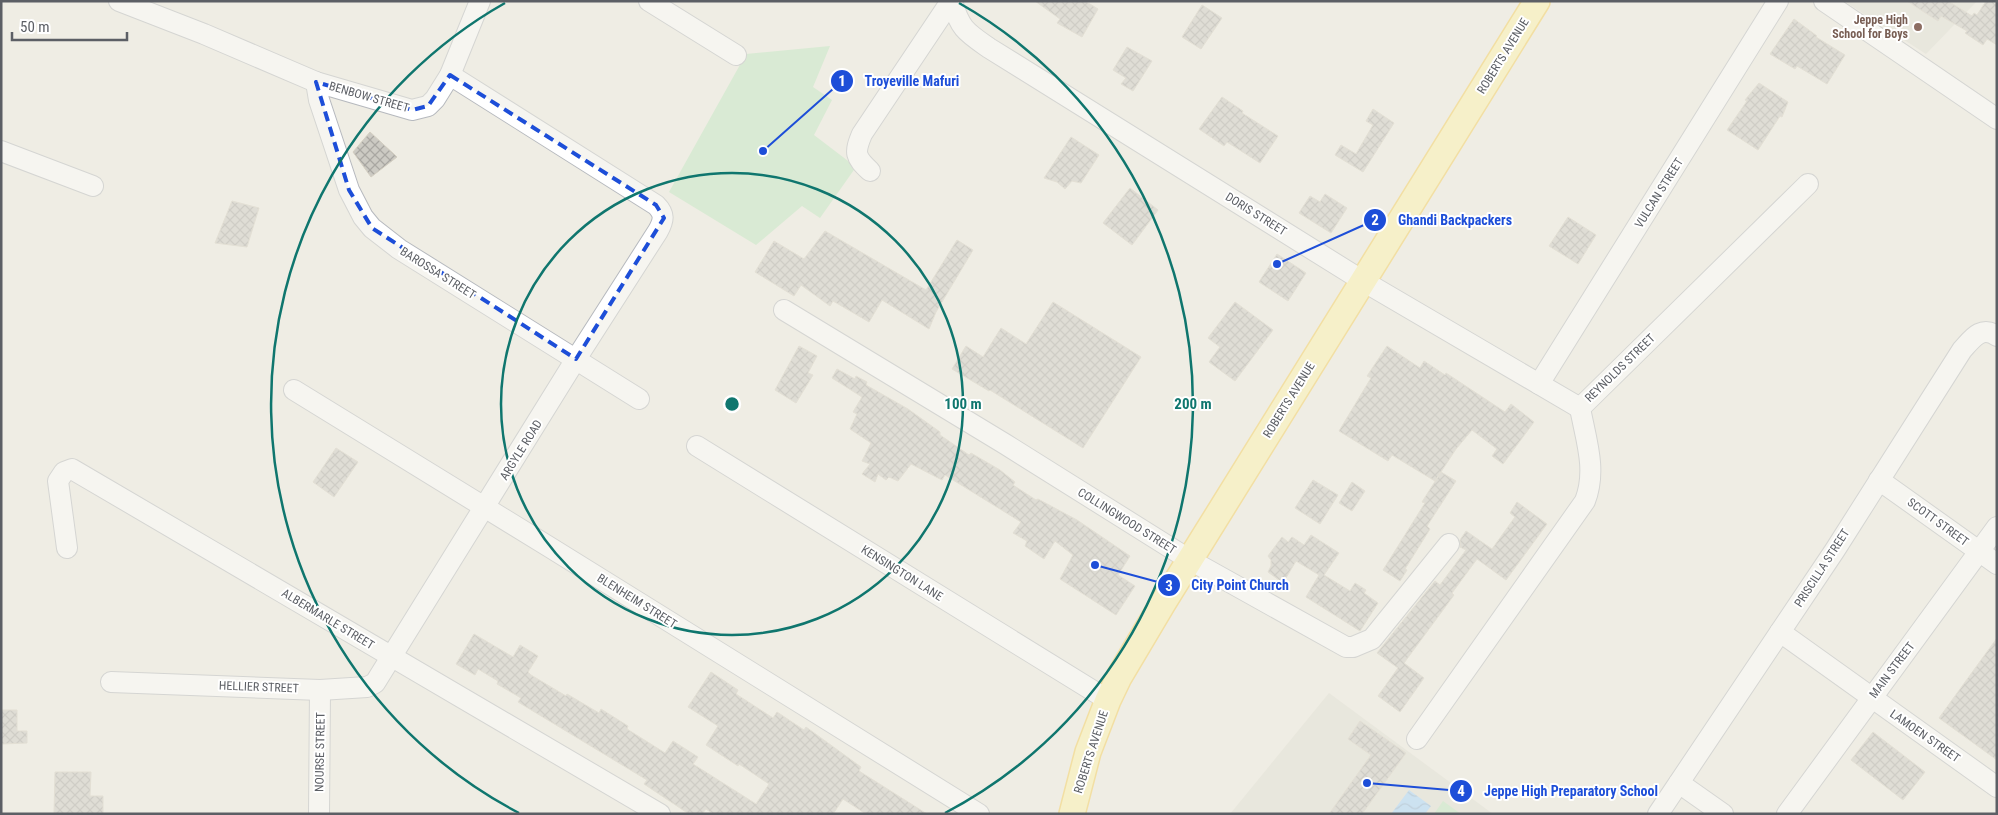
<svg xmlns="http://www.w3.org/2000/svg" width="1998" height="815" viewBox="0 0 1998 815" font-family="'Roboto Condensed',sans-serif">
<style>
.education{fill:#e1dfd4}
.green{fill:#bfe7c0}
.water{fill:url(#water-waves)}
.building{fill:url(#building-cross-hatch);stroke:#d4cfc2}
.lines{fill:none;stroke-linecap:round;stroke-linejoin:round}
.minor-casing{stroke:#b6b9be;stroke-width:22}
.major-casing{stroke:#f7ce55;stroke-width:28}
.minor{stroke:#fff;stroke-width:20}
.major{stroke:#fff4a8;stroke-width:25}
.marked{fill:none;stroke:#1d4ed8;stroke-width:4;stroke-dasharray:10 6;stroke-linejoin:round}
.ring{fill:none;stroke:#0f766e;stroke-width:2.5}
.education-dot{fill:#8d6e63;stroke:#fff;stroke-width:2}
.labels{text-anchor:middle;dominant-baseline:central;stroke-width:4;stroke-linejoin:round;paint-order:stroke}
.education-label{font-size:12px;font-weight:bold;fill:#785e54;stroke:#fff;text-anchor:end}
.street-label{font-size:12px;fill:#5c5f65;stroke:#fff}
.centre{fill:#0f766e;stroke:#fff;stroke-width:2.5}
.ring-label{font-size:15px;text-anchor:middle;font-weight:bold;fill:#0f766e;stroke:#fff;stroke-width:4;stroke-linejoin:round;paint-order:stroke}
.leader{fill:none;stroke:#1d4ed8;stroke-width:2}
.callout-dot{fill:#1d4ed8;stroke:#fff;stroke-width:2}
.mark-label{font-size:15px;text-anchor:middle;font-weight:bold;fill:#fff}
.callout-label{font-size:14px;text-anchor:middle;font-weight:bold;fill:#1d4ed8;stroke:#fff;stroke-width:4;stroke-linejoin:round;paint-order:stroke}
</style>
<defs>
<pattern id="water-waves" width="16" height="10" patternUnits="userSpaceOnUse" patternTransform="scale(1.25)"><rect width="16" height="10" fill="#a3d4ff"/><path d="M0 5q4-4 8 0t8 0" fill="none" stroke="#88afd2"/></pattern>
<pattern id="building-cross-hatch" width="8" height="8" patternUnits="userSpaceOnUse" patternTransform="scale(1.25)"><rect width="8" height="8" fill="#cccac3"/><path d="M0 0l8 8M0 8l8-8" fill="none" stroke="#a9a7a2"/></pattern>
</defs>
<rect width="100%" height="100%" fill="#efede4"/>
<g class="education">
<path d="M1844 1H1977L1926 54Z"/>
<path d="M1329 693 1493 814H1230Z"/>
</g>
<g class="green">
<path d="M830 46 813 87 832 100 814 135 856 167 820 218 802 206 756 245 669 192 746 54Z"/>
<path d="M1443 801 1461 814H1434Z"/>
</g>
<path class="water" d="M1409 790 1431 806 1425 814H1391Z"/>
<g class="building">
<path d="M1035 1H1085L1098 9 1082 37 1057 23 1060 19Z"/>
<path d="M1907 1H1948L1972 16 1974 13 1977 15 1986 1H1992L1997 5V45L1987 39 1983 45 1965 33 1967 31 1941 16 1938 21Z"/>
<path d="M1202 5 1222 18 1201 49 1182 37Z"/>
<path d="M1794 19 1817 36 1816 37 1845 55 1827 84 1797 66 1795 69 1770 54Z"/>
<path d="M1127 47 1152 61 1133 91 1121 84 1126 78 1113 70Z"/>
<path d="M1759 83 1788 102 1782 117 1780 116 1758 150 1727 130 1747 101 1745 100Z"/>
<path d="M1222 97 1243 111 1242 113 1278 136 1260 163 1227 142 1224 146 1199 129Z"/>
<path d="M1373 109 1394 123 1363 172 1335 155 1341 145 1356 154 1373 125 1366 121Z"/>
<path d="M370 132 397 157 371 177 353 152Z"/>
<path d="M1071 137 1099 155 1081 183 1072 181 1065 189 1057 182 1044 178Z"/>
<path d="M1130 188 1158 210 1132 245 1103 223Z"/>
<path d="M1325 194 1347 208 1331 233 1299 213 1310 196 1320 202Z"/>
<path d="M232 201 259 208 247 247 215 243Z"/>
<path d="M1568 217 1596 235 1578 264 1549 246Z"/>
<path d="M825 231 926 290 957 240 973 250 936 312 929 329 882 300 869 322 833 301 830 306 801 285 794 296 755 272 774 241 804 259Z"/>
<path d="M1277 254 1306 273 1288 301 1259 282Z"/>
<path d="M1053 302 1141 357 1083 448 990 390 989 391 952 369 966 346 983 357 1001 328 1026 344Z"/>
<path d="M1235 302 1273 330 1235 381 1209 362 1220 347 1208 338Z"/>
<path d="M799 346 817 356 808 373 813 375 796 403 775 390Z"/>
<path d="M1387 346 1420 368 1424 361 1445 375 1446 373 1505 412 1511 404 1534 422 1503 464 1492 456 1497 449 1472 430 1456 449 1435 481 1392 455 1388 461 1339 431 1371 378 1367 376Z"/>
<path d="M837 369 855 379 856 376 867 382 866 385 908 409 940 432V435L969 455 971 453 1000 470 1015 482 1013 485 1036 500 1038 499 1077 520 1130 556 1118 575 1135 586 1116 615 1060 579 1073 555 1055 541 1044 559 1025 546 1027 541 1013 533 1021 522 945 475 942 480 911 464 898 481 889 477 886 480 878 474 875 482 862 474 870 464 862 461 871 443 850 429 857 414 853 412 862 397 832 378Z"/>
<path d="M336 448 358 462 334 497 313 482Z"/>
<path d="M1441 472 1456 481 1427 526 1430 529 1405 569 1407 570 1400 581 1383 570 1425 503 1422 502Z"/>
<path d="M1313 480 1338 495 1320 524 1295 508Z"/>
<path d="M1352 482 1365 491 1352 511 1339 503Z"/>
<path d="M1517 502 1547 524 1506 580 1477 559 1452 593 1454 595 1404 663 1424 678 1400 712 1378 696 1398 668 1377 653 1435 581 1440 585 1466 550 1460 547V540L1466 531 1492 549 1515 517 1510 513Z"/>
<path d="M1311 535 1339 553 1324 575 1350 591 1355 583 1366 590 1364 593 1378 603 1360 631 1306 597 1319 575 1296 561 1283 583 1268 572 1271 566V560L1268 556 1282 537 1288 542 1292 537 1304 545Z"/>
<path d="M474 634 513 657 520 645 538 656 528 672 531 675 566 696 567 694 599 713 601 709 628 726 627 729 665 753 673 741 698 757 693 764 756 804 769 784 739 764 738 766 706 745 718 726 688 707 711 672 738 690 736 694 773 718 777 712 804 730 806 727 861 767 859 771 927 814H866L843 799 833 814H713L706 809 702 814H689L644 784 647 780 518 702 521 698 497 684 498 681 478 669 475 675 456 664Z"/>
<path d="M1997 638V760L1939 718Z"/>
<path d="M1 710H17V731H27V743L1 744Z"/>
<path d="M1360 721 1406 753 1362 814H1329L1371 755 1348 739Z"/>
<path d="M1873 732 1925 772 1903 800 1851 760Z"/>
<path d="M55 772H91L90 796H103V814H54Z"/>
</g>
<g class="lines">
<defs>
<g id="minor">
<path d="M119 1 204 34 316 82 412 110 428 106 435 99 450 75 480 1"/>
<path d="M649 1 736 55"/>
<path d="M952 1C960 29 966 32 989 48L1363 281 1580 408"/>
<path d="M1824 1 1997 119"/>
<path d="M316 82 319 100 349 190 363 217 372 228 399 249 639 399"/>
<path d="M1 151 93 186"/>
<path d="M870 171C855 157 854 153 862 134L951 1"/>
<path d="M784 310 1005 444 1190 560 1346 647H1353L1372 639 1449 544"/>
<path d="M1539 384 1778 1"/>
<path d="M294 390 551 548 979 814"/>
<path d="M697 446 1108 700"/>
<path d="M1879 480 1997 564"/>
<path d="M67 548 58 481 64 472 72 469 660 814"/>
<path d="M1780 632 1997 787"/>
<path d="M111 682 320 690 367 687 375 683 576 359 658 231C664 220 665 214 656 205L450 75"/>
<path d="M1417 739 1585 501C1597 470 1586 440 1580 408L1808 184"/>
<path d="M1679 783 1723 814"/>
<path d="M319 814 320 690"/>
<path d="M1658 814 1835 550 1962 350C1972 339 1981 325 1997 336"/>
<path d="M1787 814 1997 527"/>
</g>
<path id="major" d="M1072 814 1088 752 1108 700 1119 677 1163 603 1537 1"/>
</defs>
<use href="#minor" class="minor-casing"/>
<use href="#major" class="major-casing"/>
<use href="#minor" class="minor"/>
<use href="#major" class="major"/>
</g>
<path d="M0 0H1998V815H0ZM450 75 656 205 664 218 576 359 372 228 349 190 316 82 412 110 428 106Z" fill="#efede4" fill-opacity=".55" fill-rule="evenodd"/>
<path class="marked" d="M450 75 656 205 664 218 576 359 372 228 349 190 316 82 412 110 428 106Z"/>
<g class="ring">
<circle cx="732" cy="404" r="231"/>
<path d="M519 813A461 461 0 0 1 505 3M959 3A461 461 0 0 1 945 813"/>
</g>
<circle class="education-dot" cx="1918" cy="27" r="5"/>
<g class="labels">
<g class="education-label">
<text x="1908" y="20">Jeppe High<tspan x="1908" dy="14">School for Boys</tspan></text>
</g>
<g class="street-label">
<text transform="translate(1503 56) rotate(-58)">ROBERTS AVENUE</text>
<text transform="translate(369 97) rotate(16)">BENBOW STREET</text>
<text transform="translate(1659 193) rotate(-58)">VULCAN STREET</text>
<text transform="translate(1256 214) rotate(32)">DORIS STREET</text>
<text transform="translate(438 273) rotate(32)">BAROSSA STREET</text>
<text transform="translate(1620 368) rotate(-44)">REYNOLDS STREET</text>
<text transform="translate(1289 400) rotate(-58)">ROBERTS AVENUE</text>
<text transform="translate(521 450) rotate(-58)">ARGYLE ROAD</text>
<text transform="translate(1127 521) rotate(32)">COLLINGWOOD STREET</text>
<text transform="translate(1938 522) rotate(36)">SCOTT STREET</text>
<text transform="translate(1822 568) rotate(-57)">PRISCILLA STREET</text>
<text transform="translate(902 573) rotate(32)">KENSINGTON LANE</text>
<text transform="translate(637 601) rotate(32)">BLENHEIM STREET</text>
<text transform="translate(328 619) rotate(31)">ALBERMARLE STREET</text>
<text transform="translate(1892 670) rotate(-53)">MAIN STREET</text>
<text transform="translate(259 687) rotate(2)">HELLIER STREET</text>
<text transform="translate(1925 736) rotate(35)">LAMOEN STREET</text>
<text transform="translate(320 752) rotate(-89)">NOURSE STREET</text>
<text transform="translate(1091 752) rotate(-72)">ROBERTS AVENUE</text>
</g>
</g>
<circle cx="732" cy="404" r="8" class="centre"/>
<g class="ring-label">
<text x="963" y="409">100 m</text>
<text x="1193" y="409">200 m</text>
</g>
<path class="leader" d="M763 151L842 81M1277 264L1375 220M1095 565L1169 585M1367 783L1461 791"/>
<g class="callout-dot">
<circle cx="763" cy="151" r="5"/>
<circle cx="1277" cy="264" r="5"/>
<circle cx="1095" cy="565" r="5"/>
<circle cx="1367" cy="783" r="5"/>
<circle cx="842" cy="81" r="12"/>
<circle cx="1375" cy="220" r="12"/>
<circle cx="1169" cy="585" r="12"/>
<circle cx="1461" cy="791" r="12"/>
</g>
<g class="mark-label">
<text x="842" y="86">1</text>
<text x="1375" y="225">2</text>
<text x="1169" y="591">3</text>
<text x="1461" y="796">4</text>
</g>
<g class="callout-label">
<text x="912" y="86">Troyeville Mafuri</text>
<text x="1455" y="225">Ghandi Backpackers</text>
<text x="1240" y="590">City Point Church</text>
<text x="1571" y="796">Jeppe High Preparatory School</text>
</g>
<rect width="1998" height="815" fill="none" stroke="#5c5f65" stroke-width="5"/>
<path d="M12 32v8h115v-8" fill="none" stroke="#5c5f65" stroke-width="2.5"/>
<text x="20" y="32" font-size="15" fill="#5c5f65" stroke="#ffffff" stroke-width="4" paint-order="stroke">50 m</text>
</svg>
